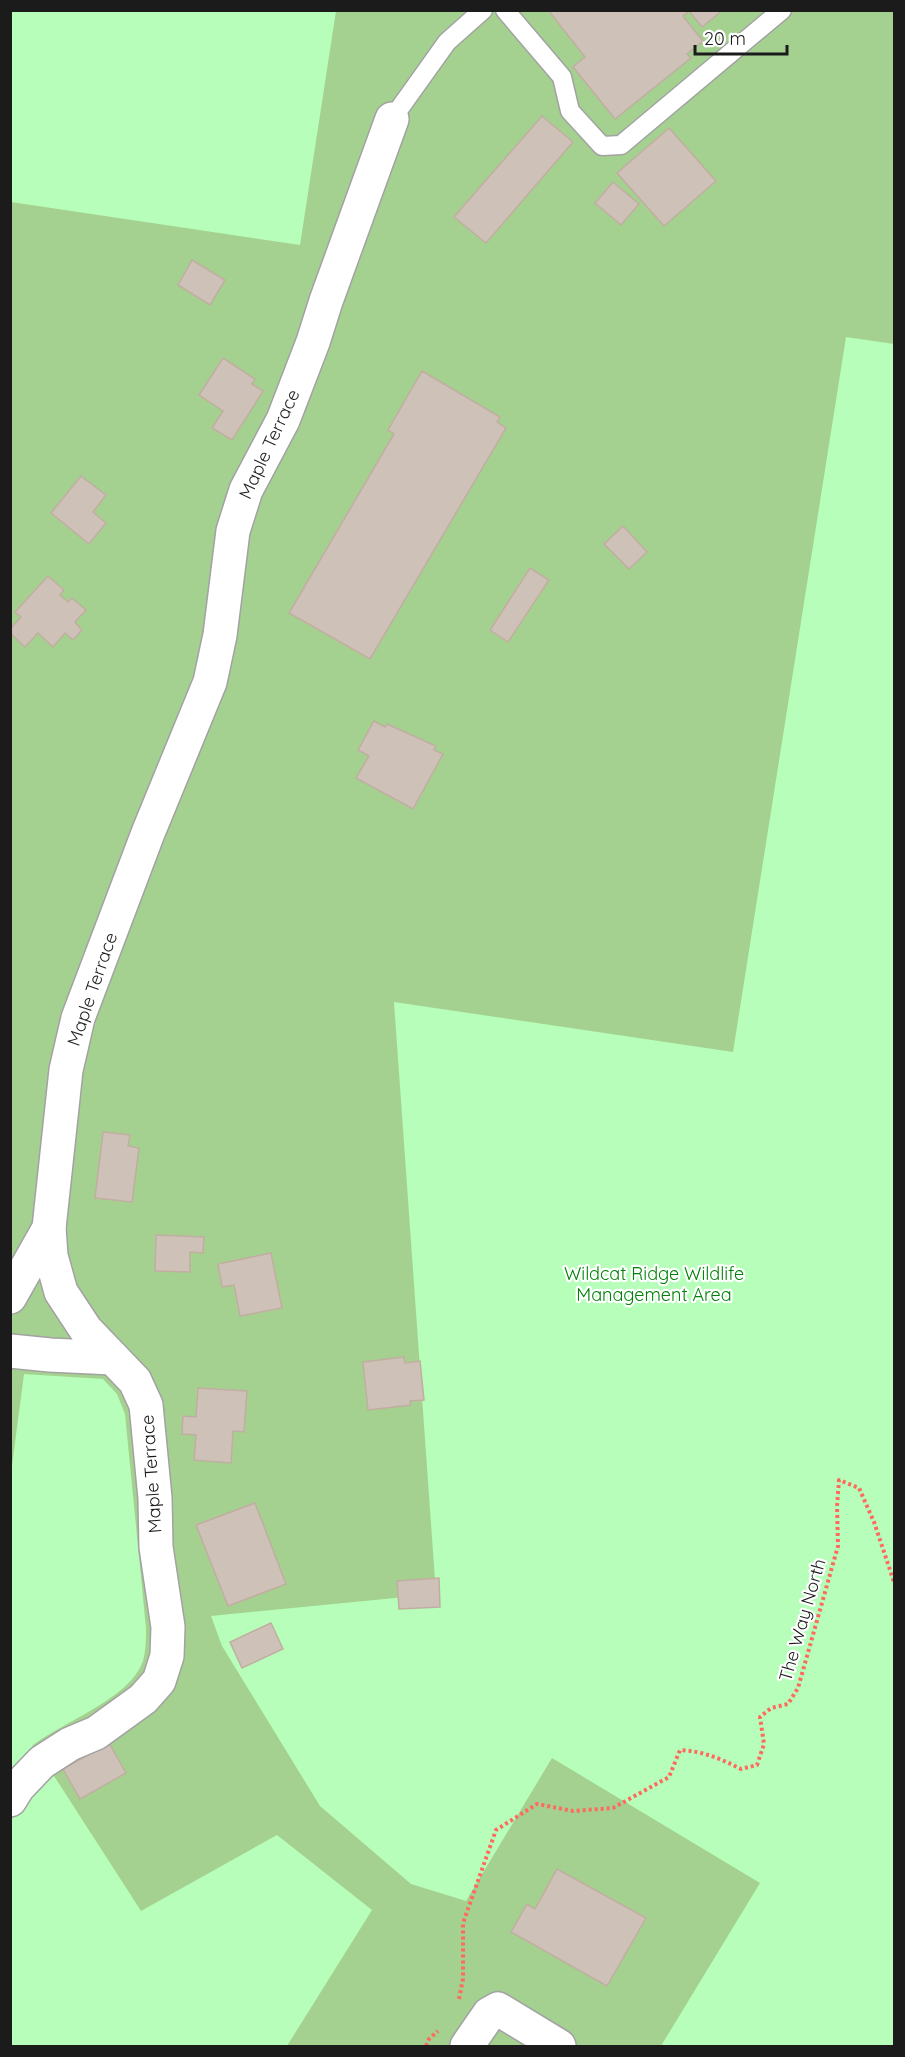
<svg xmlns="http://www.w3.org/2000/svg" width="905" height="2057" viewBox="0 0 905 2057" font-family="Quicksand,sans-serif">
<style>
.forest{fill:#a5d190}
.park{fill:#b6feb9}
.building{fill:#cec1b8;stroke:#c1aea1;stroke-width:1.5}
.lines{fill:none;stroke-linecap:round;stroke-linejoin:round}
.service-casing{stroke:#a2a2a2;stroke-width:21}
.minor-casing{stroke:#a2a2a2;stroke-width:36}
.path{stroke:#ff6a5f;stroke-width:4;stroke-dasharray:3 3;stroke-linecap:butt}
.service{stroke:#fff;stroke-width:18}
.minor{stroke:#fff;stroke-width:33}
.labels{text-anchor:middle;dominant-baseline:central;stroke-width:4.5;stroke-linejoin:round;paint-order:stroke}
.street-label{font-size:18px;fill:#1b1b1b;stroke:#fff}
.park-label{font-size:18px;fill:#028108;stroke:#fff}
</style>
<rect width="100%" height="100%" fill="#eee9df"/>
<rect class="forest" x="11" y="11" width="883" height="2035"/>
<g class="park">
<path d="M11 10 336 11 300 245 11 202Z"/>
<path d="M846 337 894 344V2046H661L760 1883 552 1758 466 1901 411 1884 320 1806 222 1646 211 1616 436 1594 394 1002 733 1052Z"/>
<path d="M24 1374 103 1379 117 1394 125 1414 146 1628C146 1639 146 1650 143 1661 130 1699 62 1722 32 1746L56 1779 141 1911 277 1835 372 1910 287 2046H11L10 1481Z"/>
</g>
<g class="building">
<path d="M548 10H723L702 27 689 11 683 16 703 41 687 54 691 58 615 119 573 67 585 57Z"/>
<path d="M542 116 573 142 486 243 454 217Z"/>
<path d="M669 128 716 181 664 226 617 173Z"/>
<path d="M613 182 639 204 621 225 595 203Z"/>
<path d="M192 260 225 280 210 305 178 285Z"/>
<path d="M223 358 255 379 252 384 263 391 232 440 212 428 223 411 199 395Z"/>
<path d="M422 371 500 417 497 422 506 428 370 659 289 613 394 434 388 430Z"/>
<path d="M81 476 106 495 93 512 106 523 89 544 51 513Z"/>
<path d="M623 526 647 552 629 569 604 544Z"/>
<path d="M530 568 549 580 508 642 490 630Z"/>
<path d="M48 576 64 590 60 595 68 602 72 598 86 610 75 622 82 630 73 640 65 633 53 647 38 633 25 647 10 633V629L21 617 15 612Z"/>
<path d="M374 721 385 727 387 724 436 746 434 750 443 754 413 809 356 778 369 756 358 750Z"/>
<path d="M103 1132 130 1135 128 1146 139 1148 132 1202 95 1198Z"/>
<path d="M156 1235 204 1237 203 1253 190 1252V1272L155 1271Z"/>
<path d="M271 1253 282 1308 240 1316 234 1285 222 1287 218 1264Z"/>
<path d="M404 1357 405 1363 420 1361 424 1400 410 1401 411 1405 368 1410 363 1362Z"/>
<path d="M198 1388 247 1391 244 1432 233 1431 231 1463 194 1460 196 1435 182 1434 183 1416 196 1417Z"/>
<path d="M255 1503 286 1584 228 1606 196 1525Z"/>
<path d="M439 1578 440 1607 399 1609 397 1581Z"/>
<path d="M271 1623 283 1649 242 1668 230 1642Z"/>
<path d="M109 1743 126 1773 80 1799 63 1769Z"/>
<path d="M557 1869 646 1918 607 1986 511 1932 527 1904 535 1909Z"/>
</g>
<g class="lines">
<defs>
<g id="service">
<path d="M505 10 562 77 570 111 602 146 621 145 782 10"/>
<path d="M392 119 447 42 483 10"/>
</g>
<g id="minor">
<path d="M10 1297 49 1228"/>
<path d="M10 1351 50 1355 113 1358"/>
<path d="M10 1800 18 1787 42 1762 70 1744 96 1733 143 1699 159 1681 167 1656 168 1627 156 1547 155 1498 146 1405 135 1381 86 1330 61 1292 51 1256 49 1228 66 1070 78 1018 148 833 210 682 220 635 233 531 246 490 283 420 313 342 326 301 392 119"/>
<path d="M467 2046 489 2014 498 2009 559 2046"/>
</g>
</defs>
<use href="#service" class="service-casing"/>
<use href="#minor" class="minor-casing"/>
<g class="path">
<path d="M459 1999 463 1979V1923L496 1830 537 1804 573 1811 613 1808 669 1777 680 1750C703 1751 721 1759 741 1769L757 1765 764 1744 760 1717 771 1708 788 1704 798 1688 838 1546 837 1506 839 1480 859 1488 874 1522 894 1582"/>
<path d="M426 2046 429 2039 438 2031"/>
</g>
<use href="#service" class="service"/>
<use href="#minor" class="minor"/>
</g>
<g class="labels">
<g class="street-label">
<text transform="translate(269 444) rotate(-65)">Maple Terrace</text>
<text transform="translate(92 989) rotate(-71)">Maple Terrace</text>
<text transform="translate(151 1474) rotate(-94)">Maple Terrace</text>
<text transform="translate(802 1620) rotate(-74)">The Way North</text>
</g>
<g class="park-label">
<text x="654" y="1273">Wildcat Ridge Wildlife<tspan x="654" dy="21">Management Area</tspan></text>
</g>
</g>
<rect width="905" height="2057" fill="none" stroke="#1b1b1b" stroke-width="24"/>
<path d="M695 45v9h92v-9" fill="none" stroke="#1b1b1b" stroke-width="3"/>
<text x="704" y="45" font-size="18" fill="#1b1b1b" stroke="#ffffff" stroke-width="4.5" paint-order="stroke">20 m</text>
</svg>
